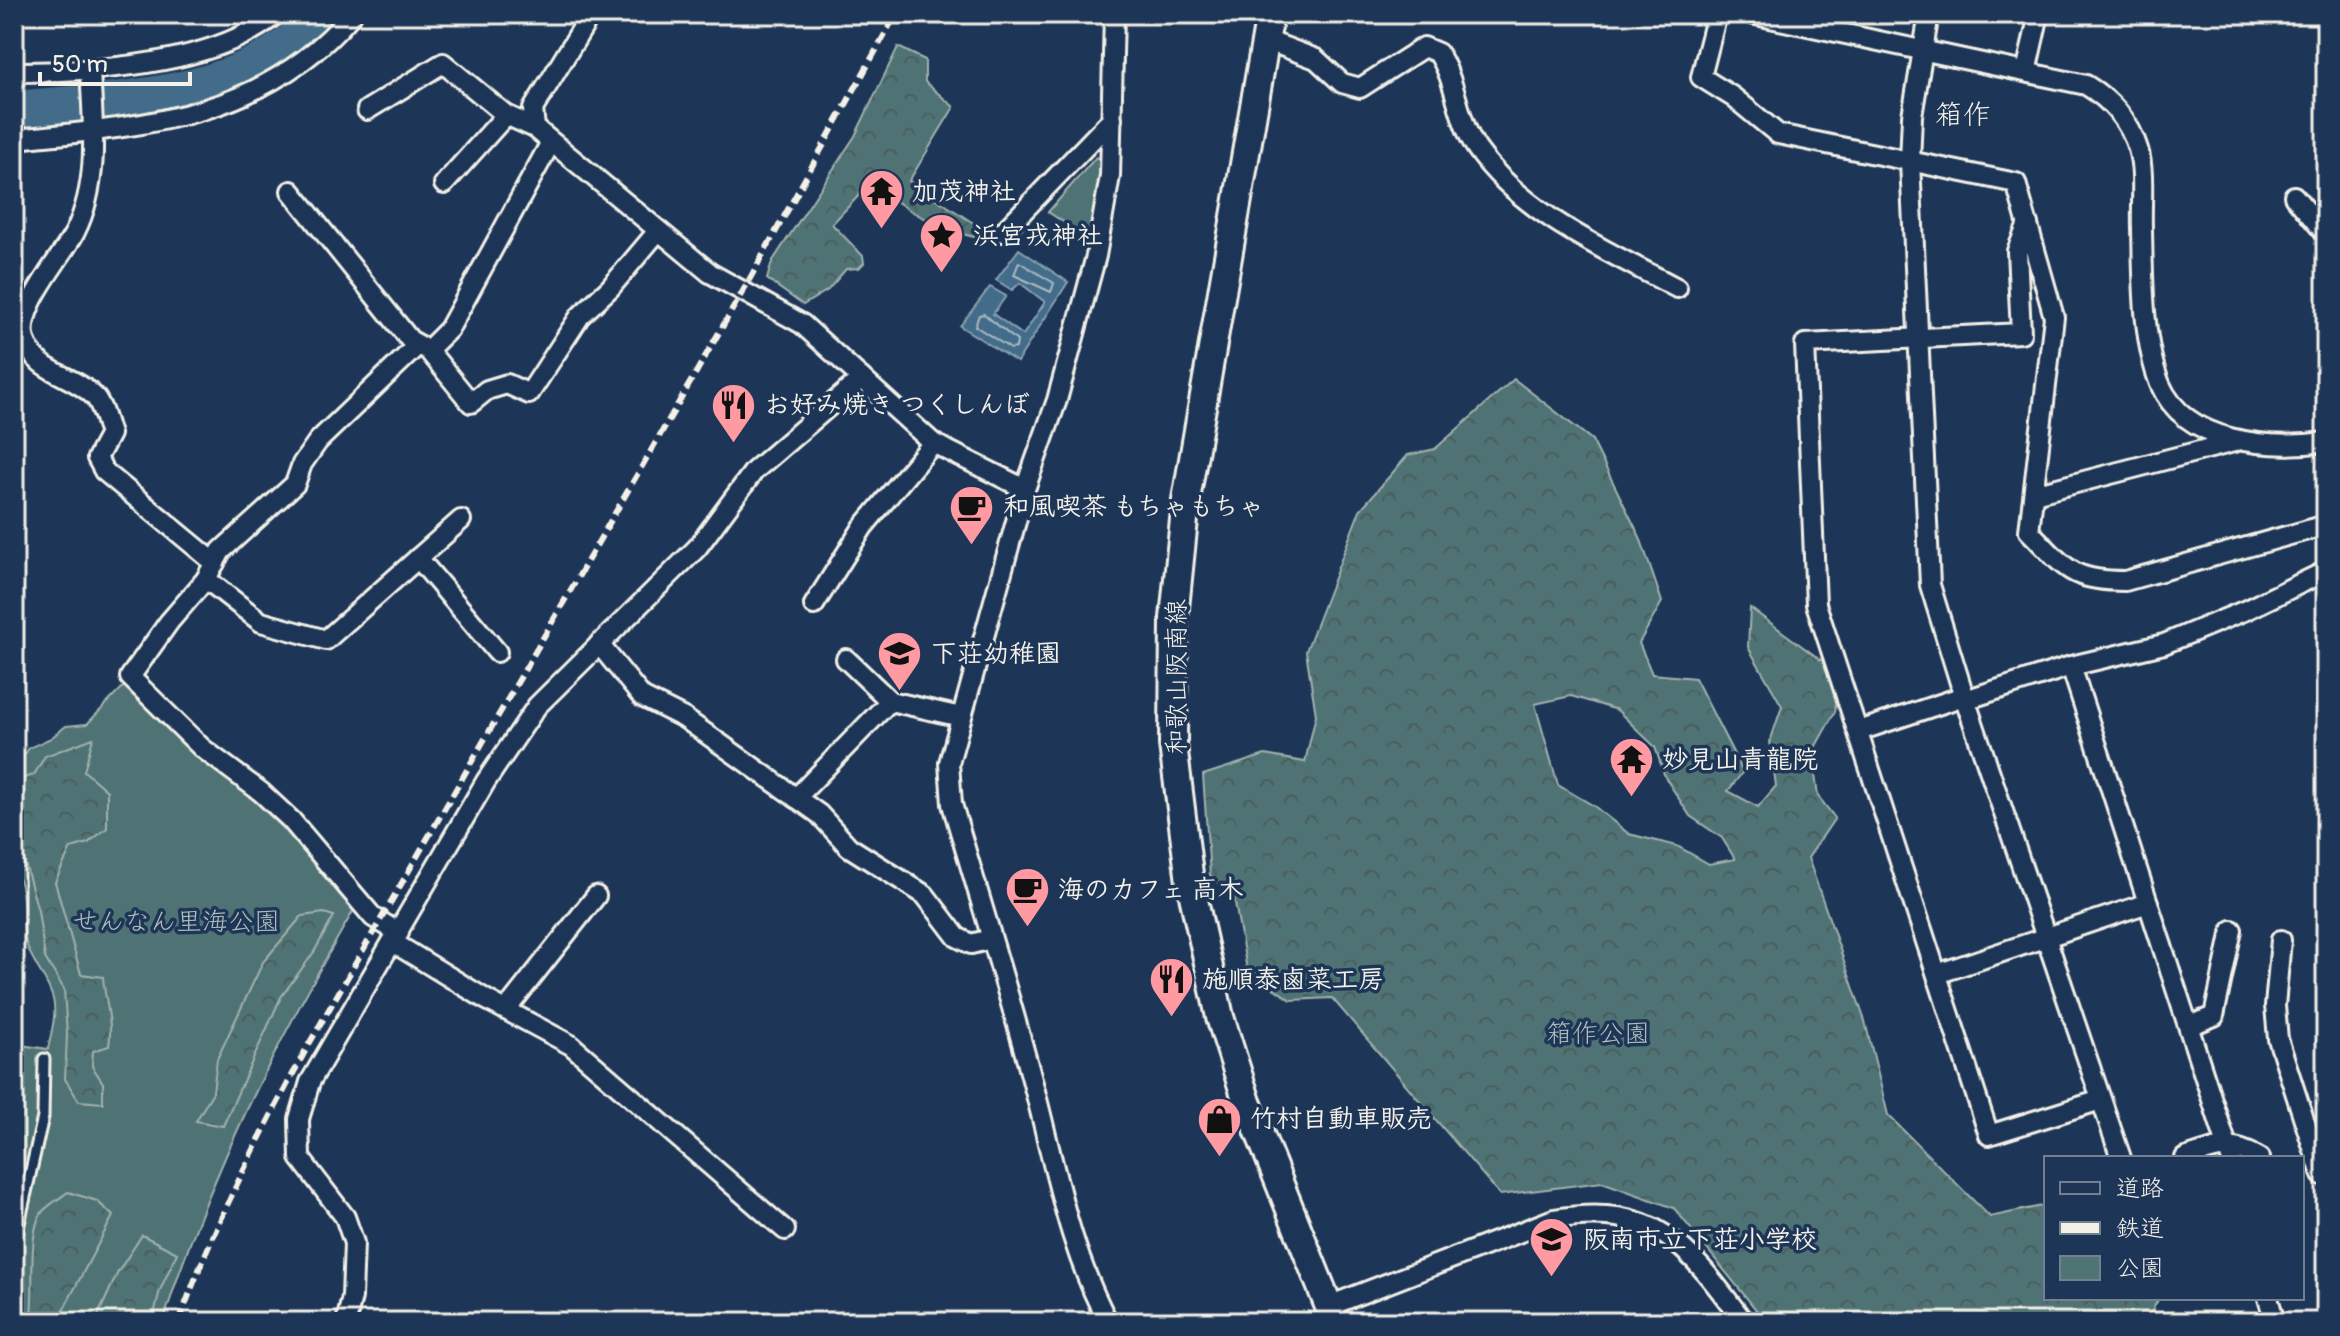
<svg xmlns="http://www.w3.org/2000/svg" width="2340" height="1336" viewBox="0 0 2340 1336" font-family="Pangolin,'Klee One',sans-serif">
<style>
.green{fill:#507374;stroke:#a2b2ae;stroke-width:2}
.forest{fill:url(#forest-crowns);stroke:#a2b2ae;stroke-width:2;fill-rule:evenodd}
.water{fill:#426c8a;stroke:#89a1b0;stroke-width:2}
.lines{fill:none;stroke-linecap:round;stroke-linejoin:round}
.shore{stroke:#adbcc2;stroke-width:2}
.river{stroke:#426c8a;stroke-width:36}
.service-casing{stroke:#f4f1e8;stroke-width:15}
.minor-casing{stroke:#f4f1e8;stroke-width:24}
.secondary-casing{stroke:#f4f1e8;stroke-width:32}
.service{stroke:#1d3557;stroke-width:9}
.minor{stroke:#1d3557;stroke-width:18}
.secondary{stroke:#1d3557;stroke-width:26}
.rail{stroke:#f4f1e8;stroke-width:6;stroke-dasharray:12 6;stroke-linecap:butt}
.labels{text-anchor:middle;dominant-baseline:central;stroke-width:7;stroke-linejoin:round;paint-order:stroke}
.poi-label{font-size:26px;font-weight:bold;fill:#f4f1e8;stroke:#1d3557;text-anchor:start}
.street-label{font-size:26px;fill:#f4f1e8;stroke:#1d3557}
.park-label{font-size:26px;fill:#b2bfba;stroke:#1d3557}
.neighbourhood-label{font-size:28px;fill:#f4f1e8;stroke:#1d3557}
</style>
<defs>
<pattern id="forest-crowns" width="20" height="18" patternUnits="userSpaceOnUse" patternTransform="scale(2)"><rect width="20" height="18" fill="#507374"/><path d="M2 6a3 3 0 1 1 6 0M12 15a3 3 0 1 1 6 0" fill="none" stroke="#4c5b5b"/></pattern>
</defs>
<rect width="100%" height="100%" fill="#1d3557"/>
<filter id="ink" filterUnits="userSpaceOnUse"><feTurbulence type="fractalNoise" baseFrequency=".0125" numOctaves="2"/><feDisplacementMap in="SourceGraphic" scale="16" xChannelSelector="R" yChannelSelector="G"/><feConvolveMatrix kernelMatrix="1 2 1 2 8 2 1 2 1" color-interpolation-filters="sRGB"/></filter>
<g filter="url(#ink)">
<g class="green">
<path d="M1096 157 1104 161 1093 241 1048 212Z"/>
<path d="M126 684 196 752 271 812 355 908C277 1041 209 1175 163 1322H14V1044L48 1049C51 1033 57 1015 53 999 48 979 32 963 26 943 20 921 29 891 14 871V770L29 748 51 738 66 726 87 724Z"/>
</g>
<g class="forest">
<path d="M898 47 925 60V82L954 107 909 181 987 232 978 238C944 230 918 217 890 197L876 205 863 191 832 224 863 256 864 263 859 268 846 269 828 290 803 305 767 279 772 262 855 136Z"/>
<path d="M1514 379 1592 440 1640 537 1662 602 1639 643 1652 674 1695 678 1743 772 1728 791 1758 807 1776 786 1770 742 1782 706 1748 647 1750 608 1840 674 1835 712 1812 753 1818 796 1835 818 1808 858 1865 1021 1888 1115 1990 1217 2046 1205V1298H2159L2146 1322H1766L1674 1208 1602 1182 1500 1195 1332 998 1291 1000 1247 970 1234 897 1210 875 1203 775 1265 755 1305 762 1316 715 1306 651 1360 510 1408 455 1435 449ZM1571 696 1617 710 1655 747 1665 777 1690 816 1722 838 1735 859 1709 864 1677 846 1629 834 1594 806 1558 785 1535 704Z"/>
<path d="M93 738 84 771 107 791V828L88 843 71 848 55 882 81 974 103 977C105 1002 113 1021 109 1046L93 1051 92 1066 103 1083V1103L79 1101 65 1079 67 1035 64 989 45 958 38 911 14 823V781L34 775 45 756Z"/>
<path d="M324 913 334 916 314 952 281 997 223 1126 196 1121 213 1092 217 1059 263 962 302 916Z"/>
<path d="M68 1192 97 1201 113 1216 57 1322H30C36 1295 26 1230 43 1211 50 1204 60 1198 68 1192Z"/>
<path d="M142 1235 177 1253 160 1290 152 1322H95L118 1272Z"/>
</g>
<path class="water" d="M1019 249 1068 282 1017 362 960 326 990 287 1006 296 993 314 1023 335 1045 302 1020 283 1012 290 996 280Z"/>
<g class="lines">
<g class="shore">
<path d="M1019 262 1054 283 1051 292 1014 275Z"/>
<path d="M984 314 1017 341 1016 348 1011 349 975 326 979 315Z"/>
</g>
<path class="river" d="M14 109C103 100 213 100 288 44 299 35 309 24 319 14"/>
<defs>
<path id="service" d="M14 1246 43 1117 44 1059"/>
<g id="minor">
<path d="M591 14 533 109 535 128 710 273 802 324 933 443 1025 489"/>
<path d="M1717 14 1701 77 1733 97 1778 134 2016 183 2054 317 2029 531C2066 568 2070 581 2125 581L2326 525"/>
<path d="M1751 14 2086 85C2111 100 2129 120 2138 149 2145 172 2141 203 2142 228 2143 274 2142 340 2160 384 2186 445 2271 449 2326 442"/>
<path d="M1929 14 1912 116 1910 162 1930 585 1964 696 2121 1158"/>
<path d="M1266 40 1316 59 1342 83 1360 88 1424 47 1438 53C1457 82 1457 120 1477 149 1523 215 1608 251 1677 288"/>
<path d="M90 71C93 124 100 182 75 232 61 259 15 309 25 340 37 374 71 373 94 396 102 404 106 423 110 434L97 458 104 471 215 563"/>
<path d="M14 72C91 72 215 66 276 14"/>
<path d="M2026 72 2039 14"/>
<path d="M367 110 443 63 506 115"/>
<path d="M14 139C141 127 264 119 352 14"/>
<path d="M444 184 506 115 535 128"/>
<path d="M291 191 410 340 428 350 471 403 487 390 507 384 529 394 580 316 610 288 658 231"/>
<path d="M2294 196 2326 234"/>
<path d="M2028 224 2017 251 2021 333 1805 344 1816 604 1989 1135 2101 1100"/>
<path d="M1003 232 1112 119"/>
<path d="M428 350 449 329 551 142"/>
<path d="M2034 494 2234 442"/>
<path d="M418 558 497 652"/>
<path d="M206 579 261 622 326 640 461 520"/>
<path d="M814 605 863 527 933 443"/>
<path d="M599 644 642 697 684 718 819 814 849 847 925 895 957 937 971 944 991 939"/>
<path d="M846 659 890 701 961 717"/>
<path d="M2071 666 2231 1158"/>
<path d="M1965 700 2071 666 2164 644 2246 610 2326 571"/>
<path d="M1859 731 1964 696"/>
<path d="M796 798 890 701"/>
<path d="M399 933 373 917 291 820 261 792 202 748 130 677 169 622 206 579 221 551 295 484 302 464 318 441 418 345"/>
<path d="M2281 940 2275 1006 2278 1039 2322 1175"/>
<path d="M394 943 487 1000 571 1045 785 1230"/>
<path d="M1937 974 2148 903"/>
<path d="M506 1010 596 896"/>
<path d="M2189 1026 2214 1016 2232 930"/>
<path d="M2185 1158C2218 1148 2228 1140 2260 1158"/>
<path d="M2268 1298 2275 1322"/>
<path d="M1329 1306 1554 1219C1657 1202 1688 1247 1744 1322"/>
<path d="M346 1322 352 1297 354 1243 345 1217 300 1158 299 1119 310 1082 486 781 537 706 697 548 754 471 862 378"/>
<path d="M1108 1322C1069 1249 1056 1171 1035 1091 1010 995 980 900 952 804L949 763 1025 489 1057 400 1096 256 1110 176 1114 14"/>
</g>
<path id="secondary" d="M1270 14 1186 500 1174 618 1173 744 1190 882 1220 1017 1247 1102 1335 1322"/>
</defs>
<use href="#service" class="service-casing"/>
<use href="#minor" class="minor-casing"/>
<use href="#secondary" class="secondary-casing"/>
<use href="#service" class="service"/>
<use href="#minor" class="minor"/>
<use href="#secondary" class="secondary"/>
<path class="rail" d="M179 1322C214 1224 260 1135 309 1044L743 291 896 14"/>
</g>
</g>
<defs>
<symbol id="temple-pin" viewBox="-11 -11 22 30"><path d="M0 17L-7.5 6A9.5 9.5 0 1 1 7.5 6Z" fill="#ff9aa2" stroke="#1d3557"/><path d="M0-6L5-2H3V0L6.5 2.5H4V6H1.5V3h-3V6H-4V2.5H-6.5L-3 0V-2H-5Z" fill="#111"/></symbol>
<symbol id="sight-pin" viewBox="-11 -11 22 30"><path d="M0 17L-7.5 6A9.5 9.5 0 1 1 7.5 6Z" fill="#ff9aa2" stroke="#1d3557"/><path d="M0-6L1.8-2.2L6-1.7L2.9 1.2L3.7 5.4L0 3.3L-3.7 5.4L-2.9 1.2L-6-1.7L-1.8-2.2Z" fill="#111"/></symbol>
<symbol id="restaurant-pin" viewBox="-11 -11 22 30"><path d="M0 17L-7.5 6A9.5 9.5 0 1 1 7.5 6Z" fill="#ff9aa2" stroke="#1d3557"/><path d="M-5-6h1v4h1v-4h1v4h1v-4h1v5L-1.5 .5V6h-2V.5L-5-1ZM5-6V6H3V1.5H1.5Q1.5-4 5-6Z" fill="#111"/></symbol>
<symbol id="cafe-pin" viewBox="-11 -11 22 30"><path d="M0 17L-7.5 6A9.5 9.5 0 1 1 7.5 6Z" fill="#ff9aa2" stroke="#1d3557"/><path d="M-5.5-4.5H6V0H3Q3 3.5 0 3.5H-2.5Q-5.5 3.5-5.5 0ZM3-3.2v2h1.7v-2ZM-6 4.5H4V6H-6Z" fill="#111"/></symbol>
<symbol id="school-pin" viewBox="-11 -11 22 30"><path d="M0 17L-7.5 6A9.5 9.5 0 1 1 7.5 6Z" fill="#ff9aa2" stroke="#1d3557"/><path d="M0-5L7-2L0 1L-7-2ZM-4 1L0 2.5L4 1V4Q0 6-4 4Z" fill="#111"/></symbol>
<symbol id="shop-pin" viewBox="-11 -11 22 30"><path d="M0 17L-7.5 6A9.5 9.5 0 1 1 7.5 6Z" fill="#ff9aa2" stroke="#1d3557"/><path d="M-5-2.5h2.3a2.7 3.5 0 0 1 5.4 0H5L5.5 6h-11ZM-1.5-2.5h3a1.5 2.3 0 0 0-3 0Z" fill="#111"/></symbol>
</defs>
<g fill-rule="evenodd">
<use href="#temple-pin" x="856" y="166" width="51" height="69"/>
<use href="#sight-pin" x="916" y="210" width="51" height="69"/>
<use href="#restaurant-pin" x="708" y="380" width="51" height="69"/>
<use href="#cafe-pin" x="946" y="482" width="51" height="69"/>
<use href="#school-pin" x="874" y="628" width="51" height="69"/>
<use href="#temple-pin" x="1606" y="734" width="51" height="69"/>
<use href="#cafe-pin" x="1002" y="864" width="51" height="69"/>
<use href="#restaurant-pin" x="1146" y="954" width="51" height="69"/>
<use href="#shop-pin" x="1194" y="1094" width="51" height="69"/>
<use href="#school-pin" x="1526" y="1214" width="51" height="69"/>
</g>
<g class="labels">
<g class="poi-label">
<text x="912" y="192">加茂神社</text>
<text x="973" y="236">浜宮戎神社</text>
<text x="764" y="405">お好み焼き つくしんぼ</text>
<text x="1003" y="507">和風喫茶 もちゃもちゃ</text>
<text x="931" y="654">下荘幼稚園</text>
<text x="1662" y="760">妙見山青龍院</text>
<text x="1058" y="890">海のカフェ 高木</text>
<text x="1202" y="980">施順泰鹵菜工房</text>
<text x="1250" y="1119">竹村自動車販売</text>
<text x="1583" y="1240">阪南市立下荘小学校</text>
</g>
<g class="street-label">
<text transform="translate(1177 677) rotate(-90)">和歌山阪南線</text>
</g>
<g class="park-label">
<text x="176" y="922">せんなん里海公園</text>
<text x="1598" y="1034">箱作公園</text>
</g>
<g class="neighbourhood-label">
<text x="1963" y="115">箱作</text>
</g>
</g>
<rect width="2340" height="1336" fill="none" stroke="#1d3557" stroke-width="48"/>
<rect x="24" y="24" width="2292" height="1288" fill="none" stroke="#f4f1e8" stroke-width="3" filter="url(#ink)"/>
<rect x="2044" y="1156" width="260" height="144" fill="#1d3557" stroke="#738091" stroke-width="2"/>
<rect x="2060" y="1182" width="40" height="12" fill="#1d3557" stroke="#738091" stroke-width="2"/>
<text x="2116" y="1196" font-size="24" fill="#f4f1e8">道路</text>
<rect x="2060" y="1222" width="40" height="12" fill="#f4f1e8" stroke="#738091" stroke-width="2"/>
<text x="2116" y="1236" font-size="24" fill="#f4f1e8">鉄道</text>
<rect x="2060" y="1256" width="40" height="24" fill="#507374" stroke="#738091" stroke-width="2"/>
<text x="2116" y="1276" font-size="24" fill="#f4f1e8">公園</text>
<path d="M40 72v12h150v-12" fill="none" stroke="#f4f1e8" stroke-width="4"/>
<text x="52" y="72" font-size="24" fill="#f4f1e8" stroke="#1d3557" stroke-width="6" paint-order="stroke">50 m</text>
</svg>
